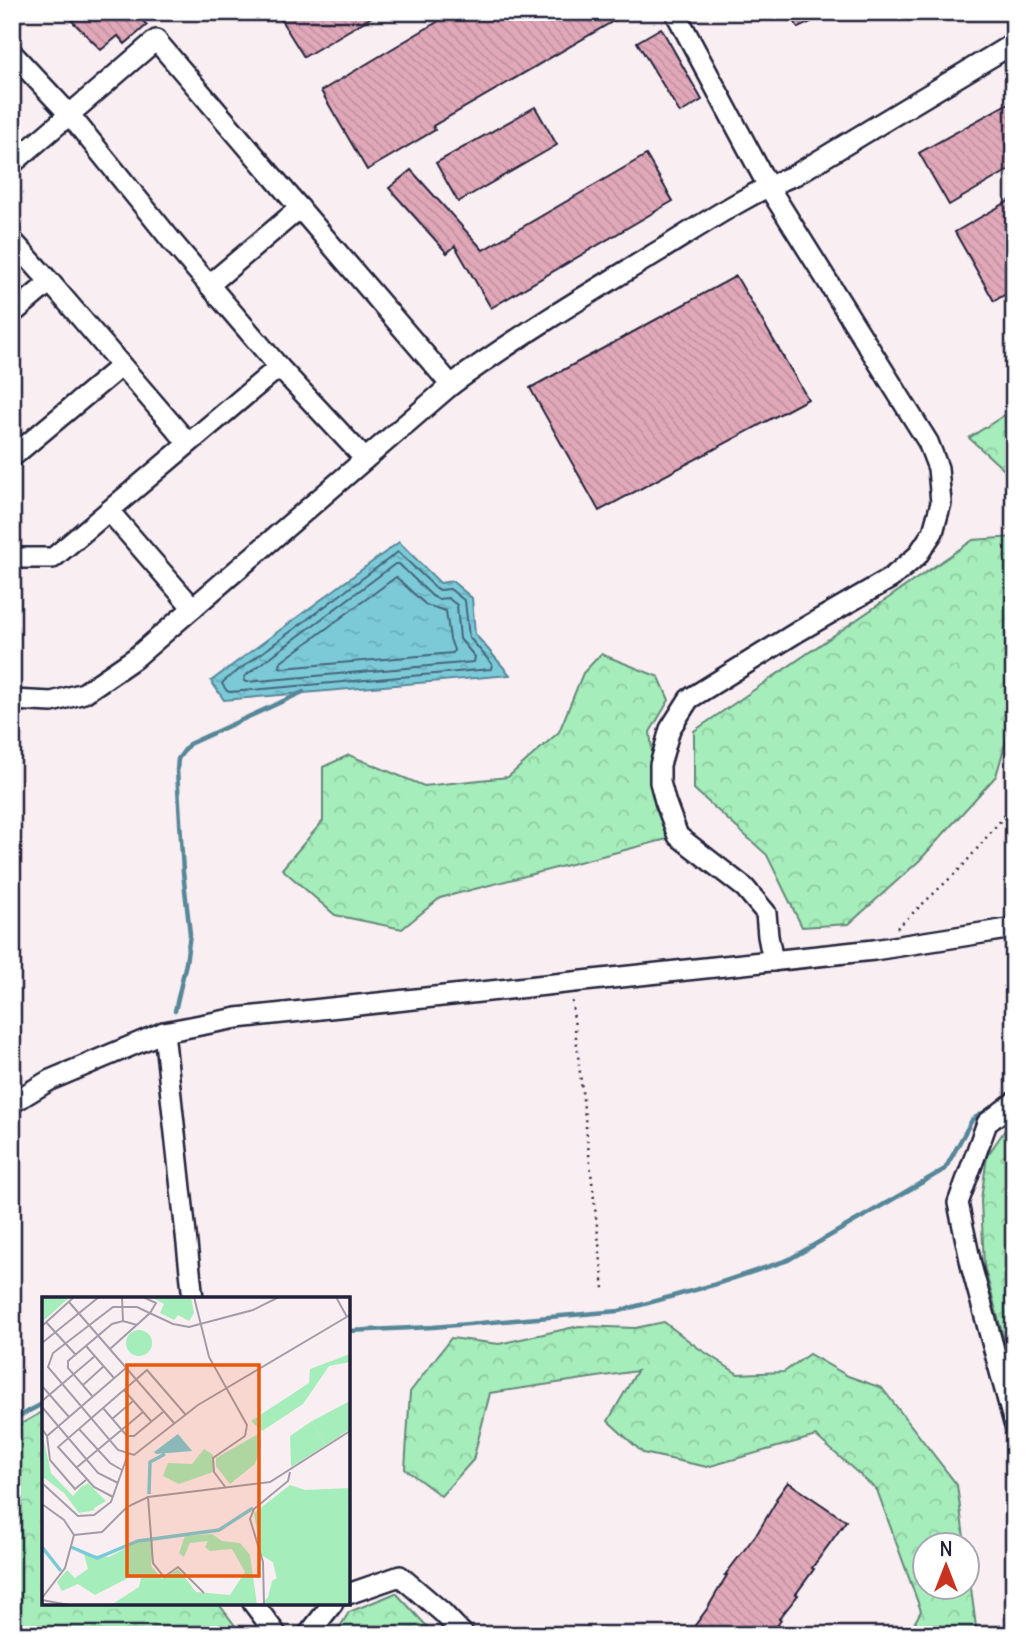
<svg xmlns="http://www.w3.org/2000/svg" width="1026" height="1647" font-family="Delius,sans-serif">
<defs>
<pattern id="forest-crowns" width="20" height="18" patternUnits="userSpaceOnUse" patternTransform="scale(1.75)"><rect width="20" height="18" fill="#a5edba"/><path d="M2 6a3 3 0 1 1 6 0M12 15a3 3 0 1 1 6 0" fill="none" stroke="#8ecba1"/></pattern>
<pattern id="water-ripples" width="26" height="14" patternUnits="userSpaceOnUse" patternTransform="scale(1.75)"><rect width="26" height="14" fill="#7bcad8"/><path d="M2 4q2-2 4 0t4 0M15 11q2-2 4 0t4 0" fill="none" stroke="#6aadba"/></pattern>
<pattern id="building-back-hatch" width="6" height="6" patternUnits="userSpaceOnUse" patternTransform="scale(1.75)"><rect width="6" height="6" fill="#e1a8b9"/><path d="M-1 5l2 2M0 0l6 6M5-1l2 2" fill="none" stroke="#c190a0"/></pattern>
</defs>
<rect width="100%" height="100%" fill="#f9eef1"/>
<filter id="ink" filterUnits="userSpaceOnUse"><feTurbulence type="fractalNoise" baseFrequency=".0143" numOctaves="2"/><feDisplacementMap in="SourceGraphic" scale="14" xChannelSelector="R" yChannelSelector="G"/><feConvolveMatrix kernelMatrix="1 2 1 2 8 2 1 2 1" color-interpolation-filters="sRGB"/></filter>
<g filter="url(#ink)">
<g fill="url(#forest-crowns)" stroke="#64887a" stroke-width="2">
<path d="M 1014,409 L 1014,479 L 969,438 Z"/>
<path d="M 1014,537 L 1014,714 L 996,776 L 919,861 L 849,924 L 802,927 L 767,855 L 694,789 L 694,731 L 973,540 Z"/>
<path d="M 601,654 L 659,677 L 669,700 L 650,732 L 657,796 L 671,838 L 440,898 L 402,929 L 335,915 L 282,869 L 323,821 L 323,767 L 349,755 L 424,786 L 508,777 L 559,732 L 583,673 Z"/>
<path d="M 1014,1117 L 1014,1366 L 1007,1351 L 984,1266 L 981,1200 L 987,1156 Z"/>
<path d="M 664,1322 L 697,1347 L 738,1374 L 784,1372 L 809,1354 L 848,1376 L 882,1388 L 957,1485 L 965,1545 L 925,1546 L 925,1588 L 967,1588 L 967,1557 L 977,1635 L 908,1635 L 921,1611 L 877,1490 L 816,1436 L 707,1467 L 643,1453 L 608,1421 L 637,1371 L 490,1393 L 473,1460 L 441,1496 L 405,1469 L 410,1392 L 451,1338 L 499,1344 L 579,1326 L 635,1328 Z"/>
<path d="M 44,1411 L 44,1603 L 218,1603 L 242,1635 L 12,1635 L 12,1429 Z"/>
<path d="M 396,1593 L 435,1635 L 335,1635 L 349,1612 Z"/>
</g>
<path fill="url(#water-ripples)" stroke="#578799" stroke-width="2" d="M 399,542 L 440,583 L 452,581 L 472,598 L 475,634 L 510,675 L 224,700 L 211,681 Z"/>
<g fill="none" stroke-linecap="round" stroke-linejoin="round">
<g stroke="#46657a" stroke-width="2">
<path d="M 398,552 L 436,588 L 440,590 L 450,589 L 465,601 L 469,637 L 492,664 L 491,669 L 230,692 L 227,691 L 222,684 L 224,681 Z"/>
<path d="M 395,564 L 399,564 L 432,596 L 438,599 L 448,598 L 457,605 L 460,639 L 475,657 L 474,662 L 247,682 L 244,681 L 245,676 Z"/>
<path d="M 396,577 L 426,605 L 446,611 L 450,639 L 454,650 L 453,653 L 283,668 L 280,667 L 281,662 Z"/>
</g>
<g stroke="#578799" stroke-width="4.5">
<path d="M 175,1011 L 186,963 L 190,934 L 183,872 L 177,770 L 178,759 L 189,744 L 303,692"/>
<path d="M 348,1331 L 433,1327 L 619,1311 L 713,1285 L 788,1260 L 945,1169 L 972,1120 L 992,1107"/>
<path d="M 12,1420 L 44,1403"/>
</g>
</g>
<g fill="url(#building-back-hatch)" stroke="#22223b" stroke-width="2">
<path d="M 81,12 L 134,12 L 147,25 L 125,44 L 118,36 L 101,50 L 72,21 Z"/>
<path d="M 276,12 L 380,12 L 304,57 Z"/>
<path d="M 454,12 L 629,12 L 433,126 L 435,130 L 367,170 L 321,91 Z"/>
<path d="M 790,12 L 832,12 L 798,28 Z"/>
<path d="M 661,28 L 702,100 L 680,113 L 637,42 Z"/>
<path d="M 1014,100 L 1014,167 L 949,205 L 919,153 Z"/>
<path d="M 535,107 L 557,145 L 458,202 L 436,163 Z"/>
<path d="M 646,155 L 673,201 L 491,308 L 455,246 L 447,253 L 389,188 L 411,170 L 483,250 Z"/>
<path d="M 1014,198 L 1014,289 L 994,301 L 955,232 Z"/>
<path d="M 736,276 L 808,399 L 599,511 L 530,388 Z"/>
<path d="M 788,1482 L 846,1521 L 812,1568 L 814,1569 L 796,1594 L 798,1595 L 779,1619 L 781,1620 L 771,1635 L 688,1635 L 707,1609 L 727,1575 L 725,1575 L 758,1532 L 777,1500 L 776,1499 Z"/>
</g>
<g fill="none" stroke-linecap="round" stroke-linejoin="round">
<defs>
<g id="minor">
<path d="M 675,12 L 768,186 L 928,442 L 938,468 L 941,503 L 933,532 L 917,556 L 891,578 L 799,631 L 689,699 L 670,729 L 660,765 L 660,782 L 665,801 L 678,836 L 745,888 L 766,913 L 768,936 L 773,961"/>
<path d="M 12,53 L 69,114 L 175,245 L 279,367 L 365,459"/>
<path d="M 12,164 L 156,40 L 451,385"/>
<path d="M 12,240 L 50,282 L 188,443"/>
<path d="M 209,285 L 300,208"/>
<path d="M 12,314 L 50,282"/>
<path d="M 12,457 L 121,366"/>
<path d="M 109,511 L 193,608"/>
<path d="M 12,558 L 53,558 L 279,367"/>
<path d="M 12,700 L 52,702 L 84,693 L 135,658 L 451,385 C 518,336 588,294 659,251 C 703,224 747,194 795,175 L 1014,43"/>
<path d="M 164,1032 L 193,1299"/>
<path d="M 1014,1102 L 987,1123 L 958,1203 L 972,1269 L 1014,1423"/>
<path d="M 12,1103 L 50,1080 L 164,1032 L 237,1018 L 874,950 L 1014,928"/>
<path d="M 348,1594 L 400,1576 L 442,1612 L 464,1635"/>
<path d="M 253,1603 L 277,1635"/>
<path d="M 308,1635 L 333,1603"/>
</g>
</defs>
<use href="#minor" stroke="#22223b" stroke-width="24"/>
<g stroke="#22223b" stroke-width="2.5" stroke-dasharray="2 5" stroke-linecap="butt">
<path d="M 897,928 L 962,867 L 1014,804"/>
<path d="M 572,1001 L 604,1289"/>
</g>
<use href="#minor" stroke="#fff" stroke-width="19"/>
</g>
</g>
<g transform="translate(42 1297)">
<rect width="308" height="308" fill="#f9eef1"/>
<path d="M 270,124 L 284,148 L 249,170 L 248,139 ZM 46,186 L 64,204 L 46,215 L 37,193 ZM 258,198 L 308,202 L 308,308 L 218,308 L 237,290 L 219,217 Z" fill="#a5edba"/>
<path d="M 4,0 L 28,0 L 0,25 L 0,4 ZM 109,0 L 149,0 L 152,16 L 147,24 L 136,18 L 132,23 L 118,16 L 122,7 ZM 308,57 L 308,65 L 287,69 L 261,107 L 220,134 L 209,124 L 267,86 L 268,72 ZM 308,104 L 308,132 L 284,148 L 270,124 ZM 0,135 L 9,176 L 31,199 L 41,188 L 48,197 L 44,203 L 53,213 L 37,216 L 22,196 L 1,180 ZM 218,136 L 219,150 L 213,167 L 188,187 L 174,169 L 174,161 ZM 162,152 L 171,158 L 171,175 L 137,187 L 121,179 L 126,166 L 150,167 ZM 248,188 L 263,193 L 308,191 L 308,210 L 278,207 L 268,202 L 262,206 L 266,215 L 285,215 L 308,226 L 308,233 L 293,237 L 286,248 L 293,260 L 308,271 L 308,308 L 301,308 L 290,266 L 272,239 L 244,225 L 235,228 L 235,249 L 252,266 L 264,269 L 269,279 L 251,308 L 224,308 L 230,284 L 246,274 L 219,258 L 212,216 ZM 170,237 L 180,244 L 198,246 L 208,258 L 215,308 L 69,308 L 97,290 L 99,281 L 86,281 L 53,298 L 36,287 L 20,294 L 15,285 L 25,273 L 33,281 L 46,272 L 42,257 L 67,260 L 98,244 L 111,244 L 109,269 L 120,282 L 136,272 L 154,295 L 188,298 L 203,275 L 190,252 L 168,254 L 163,250 L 166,244 L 148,246 L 142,260 L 137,256 L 143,239 Z" fill="#a5edba"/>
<path d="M84 46a13 13 0 1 1 26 0a13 13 0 1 1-26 0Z" fill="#a5edba"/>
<path d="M 136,137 L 150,154 L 114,157 L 112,155 Z" fill="#7bcad8"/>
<path fill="none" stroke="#7bcad8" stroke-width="3.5" d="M 107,197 L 108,165 L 123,157M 0,250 L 19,274M 29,250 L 55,261 L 96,244 L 177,233 L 211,211"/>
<path fill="none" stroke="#a39ca8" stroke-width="2" d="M 80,0 L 81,24M 152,0 L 167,60 L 205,128 L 203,139 L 171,161 L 172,175 L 184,191M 237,0 L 211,13 L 147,30 L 131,27 L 95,10 L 71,10 L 11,56 L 6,70 L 76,153 L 92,158 L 156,108 L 308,18M 294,0 L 305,20M 27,5 L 132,126M 4,25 L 33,57M 0,29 L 32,0M 0,46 L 57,0M 44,49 L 72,81M 68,52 L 108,16 L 114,6 L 101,0M 41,88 L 62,69M 0,89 L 27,120M 82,93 L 109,124M 51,100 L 26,71 L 26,64 L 70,27 L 81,24 L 95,28M 0,104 L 53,59M 0,110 L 56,176 L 76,186M 61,111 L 85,139 L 92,139 L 121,115M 70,122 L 91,104M 0,132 L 5,139 L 84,71M 37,132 L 68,166 L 80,173M 5,139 L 8,163 L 33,192 L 44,183M 34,171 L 101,115M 0,186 L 36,219 L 52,218 L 69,205 L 86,157M 71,200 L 52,190 L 16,150 L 105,73 L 143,117M 106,200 L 111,266 L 122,280 L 136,270 L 162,296M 0,207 L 22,223 L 32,238M 32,238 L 60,235 L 85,210 L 106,200 L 228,185 L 308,134M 0,301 L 23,271 L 32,238M 0,303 L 27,308M 222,308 L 221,265 L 208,222 L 212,212 L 246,184 L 248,175"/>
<path fill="#e8590c" fill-opacity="0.15" stroke="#e8590c" stroke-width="3.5" d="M 85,68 L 217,68 L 217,279 L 85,279 Z"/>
<rect width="308" height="308" fill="none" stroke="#22223b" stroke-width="3.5"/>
</g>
<rect width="1026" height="1647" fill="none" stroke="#fff" stroke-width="42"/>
<rect x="21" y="21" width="984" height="1605" fill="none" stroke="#22223b" stroke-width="2.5" filter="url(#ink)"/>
<g transform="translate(946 1566)"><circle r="33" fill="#ffffff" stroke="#a7a7b1" stroke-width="2"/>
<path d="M0-5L12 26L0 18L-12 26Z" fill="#c8321e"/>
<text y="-10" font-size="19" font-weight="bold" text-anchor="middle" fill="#22223b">N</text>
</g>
</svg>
